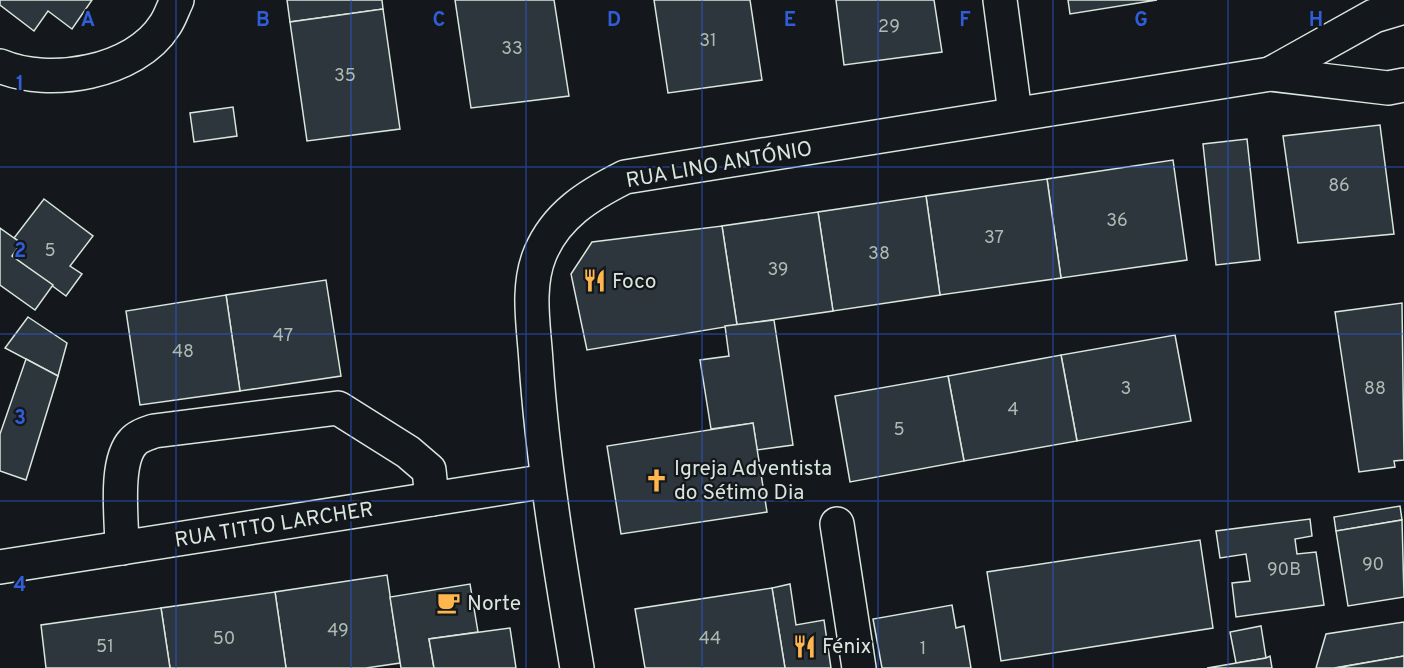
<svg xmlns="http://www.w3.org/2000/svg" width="1404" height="668" font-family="Overpass,sans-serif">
<rect width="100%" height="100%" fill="#14181c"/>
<g fill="#2c363c" stroke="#d8e6dc" stroke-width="1.5">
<path d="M 0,0 L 92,0 L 72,29 L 48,11 L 34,31 L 0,5 Z"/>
<path d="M 287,0 L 382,0 L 383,9 L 290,22 Z"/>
<path d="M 455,0 L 554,0 L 569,96 L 471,108 Z"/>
<path d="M 654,0 L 750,0 L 762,80 L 668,93 Z"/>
<path d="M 836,0 L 934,0 L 942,52 L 844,65 Z"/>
<path d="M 1068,0 L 1157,0 L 1070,14 Z"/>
<path d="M 383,9 L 400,129 L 307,141 L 290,22 Z"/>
<path d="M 233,107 L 237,136 L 194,142 L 190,113 Z"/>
<path d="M 1380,125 L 1394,234 L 1298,243 L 1283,136 Z"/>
<path d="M 1247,139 L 1260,260 L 1216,265 L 1203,144 Z"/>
<path d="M 1173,160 L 1187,260 L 1061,278 L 1047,179 Z"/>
<path d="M 1047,179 L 1061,278 L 940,295 L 926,196 Z"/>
<path d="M 926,196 L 940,295 L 833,311 L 818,212 Z"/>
<path d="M 44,199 L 93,236 L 70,266 L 82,274 L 66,296 L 12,256 L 21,243 L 14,238 Z"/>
<path d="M 818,212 L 833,311 L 737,325 L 722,226 Z"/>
<path d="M 722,226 L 737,325 L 587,350 L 571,274 L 592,242 Z"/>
<path d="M 0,228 L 21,243 L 12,256 L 53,285 L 35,310 L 0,285 Z"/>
<path d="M 326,280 L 341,376 L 240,391 L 226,295 Z"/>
<path d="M 226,295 L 240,391 L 140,405 L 126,311 Z"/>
<path d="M 1402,303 L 1404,460 L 1394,461 L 1395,467 L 1359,472 L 1335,312 Z"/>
<path d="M 28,317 L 67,343 L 58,376 L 5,348 Z"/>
<path d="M 774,320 L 793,445 L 757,450 L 753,423 L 711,429 L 700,360 L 729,356 L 725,326 Z"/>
<path d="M 1175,335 L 1191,421 L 1077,441 L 1061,355 Z"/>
<path d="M 1061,355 L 1077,441 L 964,461 L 948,376 Z"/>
<path d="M 26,359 L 58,376 L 26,480 L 0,471 L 0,434 Z"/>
<path d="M 948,376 L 964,461 L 850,482 L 835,396 Z"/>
<path d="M 753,423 L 767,512 L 621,534 L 607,446 Z"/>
<path d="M 1400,506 L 1402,520 L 1336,531 L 1334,517 Z"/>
<path d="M 1310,519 L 1312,536 L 1295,539 L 1297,554 L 1316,552 L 1324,605 L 1236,617 L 1232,583 L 1250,581 L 1246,554 L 1220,558 L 1216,531 Z"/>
<path d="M 1402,520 L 1404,597 L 1348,606 L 1336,531 Z"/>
<path d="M 1200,540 L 1213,628 L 1001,661 L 987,572 Z"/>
<path d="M 387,575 L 400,663 L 366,668 L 286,668 L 275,592 Z"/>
<path d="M 470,584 L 478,632 L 429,639 L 434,668 L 401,668 L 390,597 Z"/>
<path d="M 790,584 L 796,625 L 824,620 L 831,668 L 785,668 L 772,588 Z"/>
<path d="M 772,588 L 785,668 L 645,668 L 635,609 Z"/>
<path d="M 275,592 L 286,668 L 170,668 L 161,608 Z"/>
<path d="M 952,605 L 956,628 L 964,626 L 971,668 L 882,668 L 873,619 Z"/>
<path d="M 161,608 L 170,668 L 46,668 L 41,625 Z"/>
<path d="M 1404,622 L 1404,656 L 1334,668 L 1316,668 L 1326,634 Z"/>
<path d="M 1261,626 L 1266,658 L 1236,663 L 1230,632 Z"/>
<path d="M 510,628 L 516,668 L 434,668 L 429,639 Z"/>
<path d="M 1270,656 L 1272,668 L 1207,668 L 1266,658 Z"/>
<path d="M 1404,656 L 1404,668 L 1336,668 Z"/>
</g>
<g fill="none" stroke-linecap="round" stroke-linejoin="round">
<defs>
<g id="minor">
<path d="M 1000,0 L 1015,113"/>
<path d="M 0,66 C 49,87 135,73 165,25 C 170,18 173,8 177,0"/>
<path d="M 1270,74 L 1374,16 L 1404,7"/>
<path d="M 837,524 L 859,668"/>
<path d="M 122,548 C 122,521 114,462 133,442 C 138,436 146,434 154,431 L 338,408 L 408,452 L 429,470 L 432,499"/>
<path d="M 0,567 L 547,481"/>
<path d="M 577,668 C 560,566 543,465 536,362 C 534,327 526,288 540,254 C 556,215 589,195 625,177 L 1270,74 L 1388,88 L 1404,85"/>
</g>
</defs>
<use href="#minor" stroke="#d8e6dc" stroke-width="36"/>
<use href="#minor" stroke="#14181c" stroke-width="33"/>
</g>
<path fill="none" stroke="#305dd8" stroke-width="1.5" stroke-opacity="0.55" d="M 176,0 L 176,668M 351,0 L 351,668M 526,0 L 526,668M 702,0 L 702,668M 878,0 L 878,668M 1053,0 L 1053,668M 1228,0 L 1228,668M 0,167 L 1404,167M 0,334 L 1404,334M 0,501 L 1404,501"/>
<defs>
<symbol id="restaurant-bare" viewBox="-9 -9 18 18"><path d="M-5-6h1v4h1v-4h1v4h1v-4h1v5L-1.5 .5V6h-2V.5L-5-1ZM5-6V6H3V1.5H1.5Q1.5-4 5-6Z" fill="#ffb74d" stroke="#14181c" stroke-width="2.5" paint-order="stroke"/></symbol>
<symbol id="church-bare" viewBox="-9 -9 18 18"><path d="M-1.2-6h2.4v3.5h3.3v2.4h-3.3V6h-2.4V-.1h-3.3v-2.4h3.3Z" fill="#ffb74d" stroke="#14181c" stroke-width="2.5" paint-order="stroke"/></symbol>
<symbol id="cafe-bare" viewBox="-9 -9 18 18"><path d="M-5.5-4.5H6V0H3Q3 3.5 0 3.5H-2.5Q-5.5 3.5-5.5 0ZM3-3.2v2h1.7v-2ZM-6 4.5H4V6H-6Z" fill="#ffb74d" stroke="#14181c" stroke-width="2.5" paint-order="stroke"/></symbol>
</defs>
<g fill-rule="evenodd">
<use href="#restaurant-bare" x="578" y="264" width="33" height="33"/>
<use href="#church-bare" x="640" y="464" width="33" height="33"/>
<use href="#cafe-bare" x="432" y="586" width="33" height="33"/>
<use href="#restaurant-bare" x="788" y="630" width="33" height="33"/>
</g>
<g text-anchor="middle" stroke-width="4.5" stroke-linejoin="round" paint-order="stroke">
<g font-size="18" fill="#adbab4">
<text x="889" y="32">29</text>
<text x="708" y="46">31</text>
<text x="512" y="54">33</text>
<text x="345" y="81">35</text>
<text x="1339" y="191">86</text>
<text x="1117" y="226">36</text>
<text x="994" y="243">37</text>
<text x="50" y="256">5</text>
<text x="879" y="259">38</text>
<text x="778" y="275">39</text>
<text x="283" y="341">47</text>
<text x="183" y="357">48</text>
<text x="1126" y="394">3</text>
<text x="1375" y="394">88</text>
<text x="1013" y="415">4</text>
<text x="899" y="435">5</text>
<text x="1373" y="570">90</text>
<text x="1284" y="575">90B</text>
<text x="338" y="636">49</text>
<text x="224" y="644">50</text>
<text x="710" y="644">44</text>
<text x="105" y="652">51</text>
<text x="923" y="654">1</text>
</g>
<g font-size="21" fill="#d8e6dc" stroke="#14181c">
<text transform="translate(719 164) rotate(-10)" y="7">RUA LINO ANTÓNIO</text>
<text transform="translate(274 524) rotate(-9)" y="7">RUA TITTO LARCHER</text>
</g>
<g font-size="21" fill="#d8e6dc" stroke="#14181c" text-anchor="start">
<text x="612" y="288">Foco</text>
<text x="674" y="475">Igreja Adventista<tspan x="674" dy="24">do Sétimo Dia</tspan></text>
<text x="467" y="610">Norte</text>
<text x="822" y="653">Fénix</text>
</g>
</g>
<g font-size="20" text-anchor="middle" font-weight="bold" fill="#305dd8" stroke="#14181c" stroke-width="4.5" stroke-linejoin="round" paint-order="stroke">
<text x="88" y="26">A</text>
<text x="263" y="26">B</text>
<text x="439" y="26">C</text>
<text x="614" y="26">D</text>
<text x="790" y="26">E</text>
<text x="965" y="26">F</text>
<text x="1141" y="26">G</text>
<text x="1316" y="26">H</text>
<text x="20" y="90">1</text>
<text x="20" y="257">2</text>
<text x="20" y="424">3</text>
<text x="20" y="591">4</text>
</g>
</svg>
